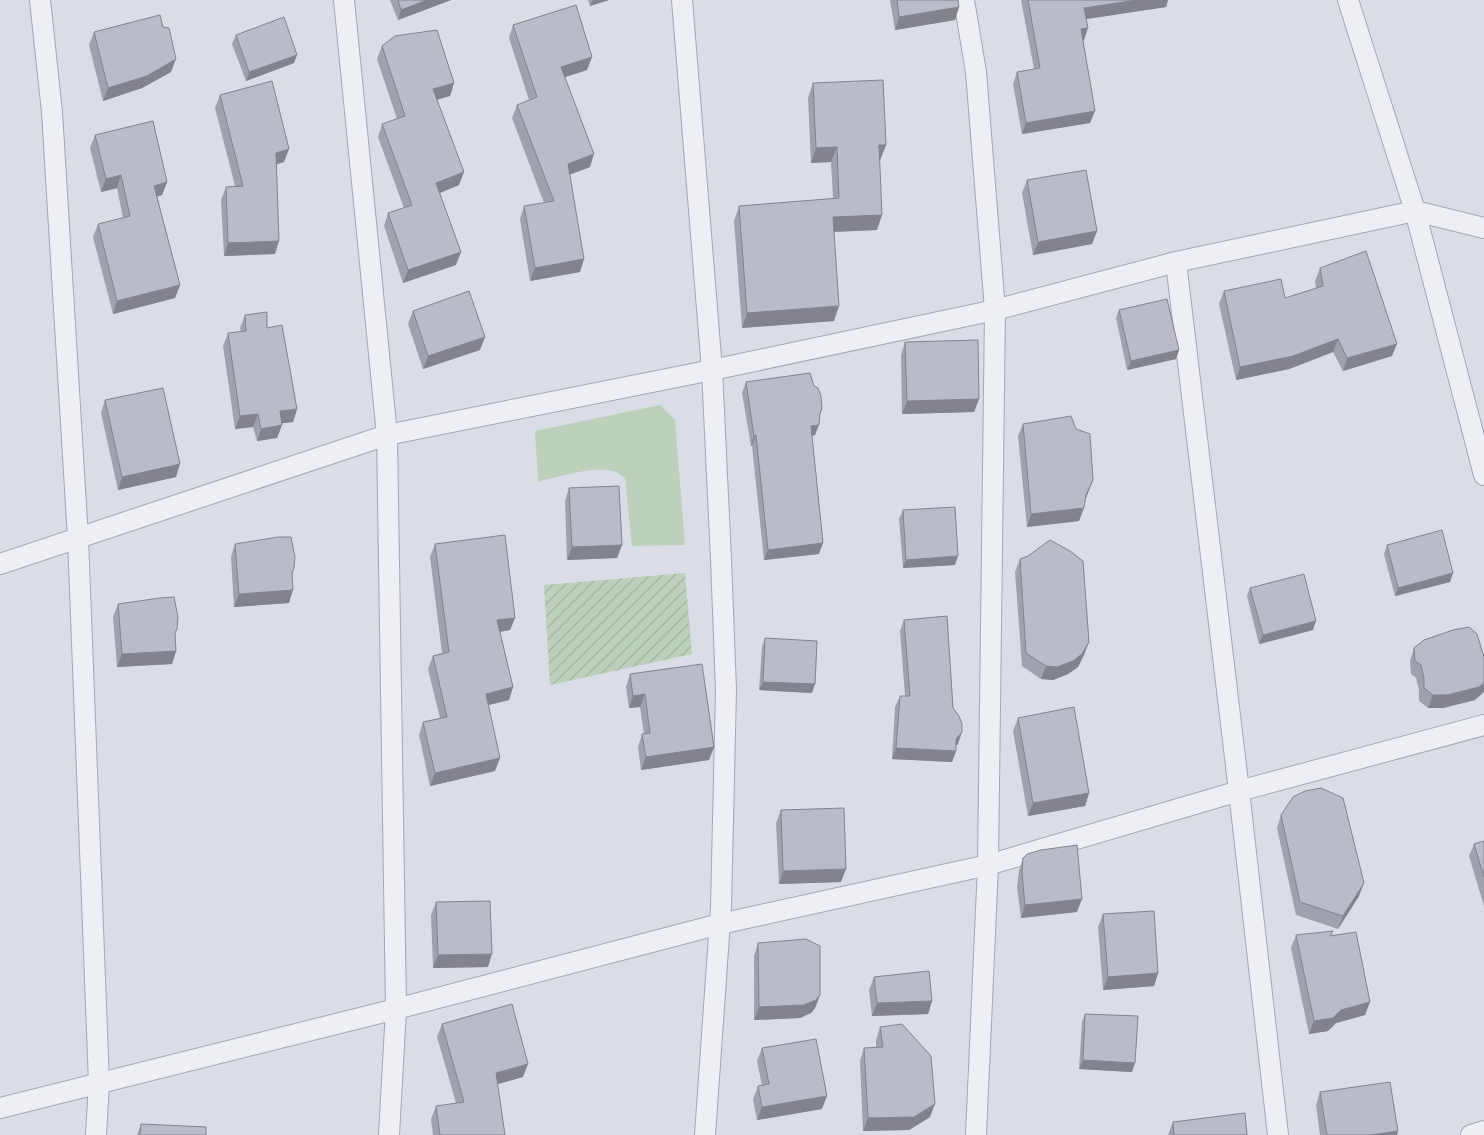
<svg xmlns="http://www.w3.org/2000/svg" width="1484" height="1135" font-family="'Noto Sans',sans-serif">
<defs>
<pattern id="garden-furrows" width="10" height="10" patternUnits="userSpaceOnUse" patternTransform="scale(1.25)"><rect width="10" height="10" fill="#bdd0bc"/><path d="M-1 1l2-2M0 10L10 0M9 11l2-2" fill="none" stroke="#a2b3a2"/></pattern>
</defs>
<rect width="100%" height="100%" fill="#dbdde6"/>
<path fill="#bdd0bc" d="M 660,405 L 675,420 L 685,545 L 632,546 L 625,478 C 622,476 619,473 616,472 C 597,465 558,477 538,482 L 535,431 Z"/>
<path fill="url(#garden-furrows)" d="M 685,573 L 692,654 L 550,685 L 544,585 Z"/>
<g fill="none" stroke-linecap="round" stroke-linejoin="round">
<defs>
<g id="street">
<path d="M 40,0 L 52,112 L 78,538 L 99,1083 L 96,1135"/>
<path d="M 344,0 L 387,435 L 396,1009 L 389,1135"/>
<path d="M 682,0 L 712,370 L 721,559 L 726,690 L 721,907 L 705,1135"/>
<path d="M 964,0 L 976,72 L 995,310 L 988,865 L 976,1135"/>
<path d="M 1348,0 L 1415,211 L 1484,475"/>
<path d="M 1176,262 L 1239,791 L 1278,1135"/>
<path d="M 0,564 L 387,435 L 712,370 L 995,310 L 1176,262 L 1415,211 L 1484,228"/>
<path d="M 0,1108 L 396,1009 L 720,924 L 988,865 L 1239,791 L 1484,725"/>
<path d="M 1471,1135 L 1484,1131"/>
</g>
</defs>
<use href="#street" stroke="#a4a7b3" stroke-width="22"/>
<use href="#street" stroke="#eeeff4" stroke-width="20"/>
</g>
<g fill="#9fa1ad">
<path d="M 390,0 L 451,0 L 398,20 Z"/>
<path d="M 588,0 L 609,0 L 590,6 Z"/>
<path d="M 890,0 L 958,0 L 959,7 L 955,20 L 895,30 Z"/>
<path d="M 1021,0 L 1168,0 L 1166,7 L 1086,19 L 1084,40 L 1083,40 L 1090,123 L 1022,134 L 1013,84 L 1017,72 L 1034,69 Z"/>
<path d="M 513,25 L 587,70 L 565,77 L 590,167 L 569,175 L 580,272 L 530,281 L 520,219 L 524,206 L 544,203 L 512,118 L 517,105 L 529,100 L 509,38 Z"/>
<path d="M 94,32 L 171,72 L 142,88 L 103,101 L 89,45 Z"/>
<path d="M 236,35 L 294,63 L 246,81 L 232,44 Z"/>
<path d="M 382,46 L 454,83 L 450,96 L 437,100 L 459,185 L 440,193 L 456,265 L 403,283 L 384,226 L 388,213 L 404,208 L 378,137 L 382,124 L 397,119 L 377,59 Z"/>
<path d="M 813,83 L 886,145 L 880,160 L 879,160 L 877,230 L 834,232 L 834,321 L 742,328 L 734,221 L 739,206 L 833,199 L 831,162 L 811,163 L 808,98 Z"/>
<path d="M 220,95 L 284,162 L 276,164 L 275,254 L 224,256 L 221,200 L 226,187 L 235,186 L 215,108 Z"/>
<path d="M 95,135 L 167,182 L 162,195 L 157,197 L 180,285 L 175,298 L 113,314 L 93,237 L 98,224 L 123,218 L 117,188 L 101,192 L 90,148 Z"/>
<path d="M 1027,180 L 1097,231 L 1092,244 L 1033,255 L 1022,193 Z"/>
<path d="M 1320,268 L 1392,356 L 1343,371 L 1333,352 L 1289,369 L 1236,380 L 1219,304 L 1224,291 L 1285,298 L 1316,288 L 1315,281 Z"/>
<path d="M 1119,310 L 1179,350 L 1176,359 L 1127,370 L 1116,318 Z"/>
<path d="M 413,311 L 480,350 L 423,369 L 408,324 Z"/>
<path d="M 245,315 L 267,328 L 297,409 L 293,422 L 282,423 L 282,425 L 277,438 L 257,441 L 253,427 L 235,429 L 223,346 L 228,333 L 241,332 L 240,328 Z"/>
<path d="M 905,342 L 979,399 L 974,412 L 902,414 L 901,355 Z"/>
<path d="M 746,382 L 820,415 L 815,435 L 812,436 L 819,554 L 764,560 L 752,446 L 751,446 L 742,393 Z"/>
<path d="M 105,400 L 176,477 L 118,490 L 101,413 Z"/>
<path d="M 1023,424 L 1076,429 L 1093,480 L 1085,500 L 1079,521 L 1027,527 L 1018,436 Z"/>
<path d="M 569,488 L 622,545 L 617,558 L 567,560 L 565,501 Z"/>
<path d="M 903,510 L 955,565 L 903,568 L 899,519 Z"/>
<path d="M 235,544 L 294,568 L 292,575 L 289,603 L 234,607 L 231,557 Z"/>
<path d="M 435,544 L 515,618 L 510,630 L 500,632 L 513,687 L 509,700 L 488,705 L 495,771 L 430,786 L 419,735 L 423,722 L 440,718 L 428,669 L 433,656 L 442,653 L 430,557 Z"/>
<path d="M 1387,545 L 1453,573 L 1450,582 L 1395,596 L 1384,554 Z"/>
<path d="M 1020,559 L 1084,655 L 1078,667 L 1068,674 L 1053,680 L 1041,679 L 1022,666 L 1015,572 Z"/>
<path d="M 1250,588 L 1313,630 L 1259,644 L 1247,596 Z"/>
<path d="M 118,604 L 175,635 L 176,651 L 172,664 L 117,667 L 113,617 Z"/>
<path d="M 904,620 L 953,708 L 958,744 L 956,745 L 956,751 L 952,762 L 892,759 L 895,707 L 900,696 L 905,696 L 900,631 Z"/>
<path d="M 765,638 L 812,693 L 759,690 L 762,647 Z"/>
<path d="M 1414,648 L 1475,700 L 1443,708 L 1428,708 L 1419,701 L 1419,690 L 1416,678 L 1411,674 L 1410,661 Z"/>
<path d="M 630,674 L 714,747 L 709,760 L 641,770 L 638,747 L 642,734 L 644,734 L 640,707 L 629,708 L 626,687 Z"/>
<path d="M 1018,718 L 1089,793 L 1085,806 L 1028,816 L 1013,731 Z"/>
<path d="M 781,810 L 841,882 L 779,884 L 776,823 Z"/>
<path d="M 1281,815 L 1359,896 L 1338,929 L 1296,915 L 1277,828 Z"/>
<path d="M 1484,841 L 1484,906 L 1469,856 L 1474,844 Z"/>
<path d="M 1023,858 L 1077,912 L 1021,918 L 1017,887 L 1019,871 Z"/>
<path d="M 436,902 L 488,967 L 433,968 L 431,915 Z"/>
<path d="M 1103,914 L 1158,973 L 1154,986 L 1103,990 L 1098,927 Z"/>
<path d="M 1296,935 L 1332,936 L 1365,1015 L 1336,1023 L 1328,1031 L 1309,1034 L 1291,948 Z"/>
<path d="M 758,943 L 820,995 L 815,1008 L 811,1013 L 800,1018 L 754,1020 L 754,956 Z"/>
<path d="M 874,977 L 932,1001 L 928,1014 L 872,1016 L 869,990 Z"/>
<path d="M 1085,1014 L 1132,1072 L 1079,1069 L 1082,1022 Z"/>
<path d="M 442,1024 L 523,1077 L 497,1084 L 505,1135 L 433,1135 L 431,1119 L 436,1106 L 456,1103 L 437,1037 Z"/>
<path d="M 880,1027 L 930,1117 L 909,1130 L 863,1131 L 860,1061 L 864,1048 L 876,1047 L 876,1040 Z"/>
<path d="M 762,1048 L 822,1109 L 757,1120 L 753,1099 L 758,1086 L 762,1086 L 757,1061 Z"/>
<path d="M 1320,1092 L 1398,1131 L 1397,1135 L 1320,1135 L 1316,1105 Z"/>
<path d="M 1173,1122 L 1247,1135 L 1168,1135 Z"/>
<path d="M 141,1124 L 206,1135 L 137,1135 Z"/>
</g>
<g fill="#82838d">
<path d="M 427,0 L 451,0 L 398,20 L 401,10 Z"/>
<path d="M 593,0 L 609,0 L 590,6 Z"/>
<path d="M 1137,0 L 1168,0 L 1166,7 L 1080,20 L 1084,8 Z"/>
<path d="M 959,7 L 955,20 L 895,30 L 899,17 Z"/>
<path d="M 1088,28 L 1084,40 L 1077,41 L 1081,29 Z"/>
<path d="M 297,55 L 294,63 L 246,81 L 249,72 Z"/>
<path d="M 592,57 L 587,70 L 556,80 L 561,67 Z"/>
<path d="M 176,59 L 171,72 L 142,88 L 103,101 L 108,88 Z"/>
<path d="M 454,83 L 450,96 L 428,102 L 433,89 Z"/>
<path d="M 1095,111 L 1090,123 L 1022,134 L 1026,123 Z"/>
<path d="M 879,145 L 886,145 L 880,160 L 873,160 Z"/>
<path d="M 837,147 L 831,162 L 811,163 L 816,148 Z"/>
<path d="M 289,149 L 284,162 L 271,166 L 276,153 Z"/>
<path d="M 594,154 L 590,167 L 563,177 L 568,164 Z"/>
<path d="M 464,172 L 459,185 L 432,196 L 436,183 Z"/>
<path d="M 121,175 L 117,188 L 101,192 L 106,179 Z"/>
<path d="M 167,182 L 162,195 L 149,198 L 154,186 Z"/>
<path d="M 882,215 L 877,230 L 827,232 L 833,217 Z"/>
<path d="M 1097,231 L 1092,244 L 1033,255 L 1038,242 Z"/>
<path d="M 279,241 L 275,254 L 224,256 L 228,243 Z"/>
<path d="M 461,252 L 456,265 L 403,283 L 408,270 Z"/>
<path d="M 584,259 L 580,272 L 530,281 L 535,268 Z"/>
<path d="M 180,285 L 175,298 L 113,314 L 117,301 Z"/>
<path d="M 839,306 L 834,321 L 742,328 L 747,313 Z"/>
<path d="M 485,337 L 480,350 L 423,369 L 428,356 Z"/>
<path d="M 1338,339 L 1333,352 L 1289,369 L 1236,380 L 1240,367 Z"/>
<path d="M 1397,344 L 1392,356 L 1343,371 L 1347,358 Z"/>
<path d="M 1179,350 L 1176,359 L 1127,370 L 1131,361 Z"/>
<path d="M 979,399 L 974,412 L 902,414 L 907,401 Z"/>
<path d="M 297,409 L 293,422 L 276,424 L 280,411 Z"/>
<path d="M 258,414 L 253,427 L 235,429 L 240,416 Z"/>
<path d="M 282,425 L 277,438 L 257,441 L 261,429 Z"/>
<path d="M 819,425 L 815,435 L 808,437 L 811,426 Z"/>
<path d="M 756,435 L 752,446 L 751,446 L 754,436 Z"/>
<path d="M 180,464 L 176,477 L 118,490 L 122,477 Z"/>
<path d="M 1093,480 L 1088,493 L 1082,508 L 1084,508 L 1079,521 L 1027,527 L 1031,514 L 1086,495 Z"/>
<path d="M 823,543 L 819,554 L 764,560 L 768,550 Z"/>
<path d="M 622,545 L 617,558 L 567,560 L 572,547 Z"/>
<path d="M 958,556 L 955,565 L 903,568 L 906,560 Z"/>
<path d="M 1453,573 L 1450,582 L 1395,596 L 1398,588 Z"/>
<path d="M 293,590 L 289,603 L 234,607 L 239,594 Z"/>
<path d="M 515,618 L 510,630 L 492,633 L 497,620 Z"/>
<path d="M 1316,621 L 1313,630 L 1259,644 L 1263,635 Z"/>
<path d="M 1089,642 L 1084,655 L 1078,667 L 1068,674 L 1053,680 L 1041,679 L 1046,666 Z"/>
<path d="M 176,651 L 172,664 L 117,667 L 122,654 Z"/>
<path d="M 763,682 L 815,684 L 812,693 L 759,690 Z"/>
<path d="M 1484,683 L 1484,692 L 1475,700 L 1443,708 L 1428,708 L 1433,695 Z"/>
<path d="M 513,687 L 509,700 L 481,707 L 486,694 Z"/>
<path d="M 645,694 L 640,707 L 629,708 L 633,696 Z"/>
<path d="M 962,732 L 958,744 L 952,750 L 956,739 Z"/>
<path d="M 714,747 L 709,760 L 641,770 L 646,757 Z"/>
<path d="M 896,748 L 956,751 L 952,762 L 892,759 Z"/>
<path d="M 500,758 L 495,771 L 430,786 L 435,773 Z"/>
<path d="M 1089,793 L 1085,806 L 1028,816 L 1033,803 Z"/>
<path d="M 846,869 L 841,882 L 779,884 L 783,871 Z"/>
<path d="M 1364,883 L 1359,896 L 1338,929 L 1343,916 Z"/>
<path d="M 1082,899 L 1077,912 L 1021,918 L 1025,905 Z"/>
<path d="M 492,954 L 488,967 L 433,968 L 438,955 Z"/>
<path d="M 1158,973 L 1154,986 L 1103,990 L 1108,977 Z"/>
<path d="M 820,995 L 815,1008 L 811,1013 L 800,1018 L 754,1020 L 759,1007 Z"/>
<path d="M 932,1001 L 928,1014 L 872,1016 L 877,1003 Z"/>
<path d="M 1370,1002 L 1365,1015 L 1336,1023 L 1328,1031 L 1309,1034 L 1314,1021 L 1341,1010 Z"/>
<path d="M 1083,1060 L 1135,1063 L 1132,1072 L 1079,1069 Z"/>
<path d="M 528,1064 L 523,1077 L 491,1086 L 496,1073 Z"/>
<path d="M 827,1096 L 822,1109 L 757,1120 L 762,1107 Z"/>
<path d="M 935,1104 L 930,1117 L 909,1130 L 863,1131 L 868,1118 Z"/>
<path d="M 1398,1131 L 1397,1135 L 1370,1135 Z"/>
</g>
<g fill="#b9bbc9" stroke="#82838d">
<path d="M 398,0 L 427,0 L 401,10 Z"/>
<path d="M 897,0 L 958,0 L 959,7 L 899,17 Z"/>
<path d="M 1028,0 L 1137,0 L 1084,8 L 1088,28 L 1081,29 L 1095,111 L 1026,123 L 1017,72 L 1040,68 Z"/>
<path d="M 576,5 L 592,57 L 561,67 L 594,154 L 568,164 L 584,259 L 535,268 L 524,206 L 554,201 L 517,105 L 537,97 L 513,25 Z"/>
<path d="M 160,15 L 163,27 L 169,28 L 176,59 L 147,76 L 108,88 L 94,32 Z"/>
<path d="M 284,17 L 297,55 L 249,72 L 236,35 Z"/>
<path d="M 437,30 L 454,83 L 433,89 L 464,172 L 436,183 L 461,252 L 408,270 L 388,213 L 412,205 L 382,124 L 405,116 L 382,46 L 395,36 Z"/>
<path d="M 883,80 L 886,145 L 879,145 L 882,215 L 833,217 L 839,306 L 747,313 L 739,206 L 839,198 L 837,147 L 816,148 L 813,83 Z"/>
<path d="M 272,81 L 289,149 L 276,153 L 279,241 L 228,243 L 226,187 L 243,186 L 220,95 Z"/>
<path d="M 153,121 L 167,182 L 154,186 L 180,285 L 117,301 L 98,224 L 130,216 L 121,175 L 106,179 L 95,135 Z"/>
<path d="M 1086,170 L 1097,231 L 1038,242 L 1027,180 Z"/>
<path d="M 1366,251 L 1397,344 L 1347,358 L 1338,339 L 1293,356 L 1240,367 L 1224,291 L 1281,279 L 1285,298 L 1323,286 L 1320,268 Z"/>
<path d="M 469,291 L 485,337 L 428,356 L 413,311 Z"/>
<path d="M 1167,299 L 1179,350 L 1131,361 L 1119,310 Z"/>
<path d="M 267,312 L 267,328 L 282,325 L 297,409 L 280,411 L 282,425 L 261,429 L 258,414 L 240,416 L 228,333 L 246,331 L 245,315 Z"/>
<path d="M 978,340 L 979,399 L 907,401 L 905,342 Z"/>
<path d="M 810,373 L 814,386 L 818,388 L 821,396 L 822,408 L 820,414 L 819,425 L 811,426 L 823,543 L 768,550 L 756,435 L 754,436 L 746,382 Z"/>
<path d="M 163,388 L 180,464 L 122,477 L 105,400 Z"/>
<path d="M 1071,416 L 1076,429 L 1090,434 L 1093,480 L 1086,495 L 1084,508 L 1031,514 L 1023,424 Z"/>
<path d="M 619,486 L 622,545 L 572,547 L 569,488 Z"/>
<path d="M 955,507 L 958,556 L 906,560 L 903,510 Z"/>
<path d="M 1442,530 L 1453,573 L 1398,588 L 1387,545 Z"/>
<path d="M 505,535 L 515,618 L 497,620 L 513,687 L 486,694 L 500,758 L 435,773 L 423,722 L 447,717 L 433,656 L 449,652 L 435,544 Z"/>
<path d="M 278,537 L 291,537 L 295,557 L 294,568 L 292,573 L 293,590 L 239,594 L 235,544 Z"/>
<path d="M 1050,540 L 1070,551 L 1083,561 L 1089,642 L 1082,654 L 1073,661 L 1057,667 L 1046,666 L 1026,653 L 1020,559 L 1028,556 Z"/>
<path d="M 1304,574 L 1316,621 L 1263,635 L 1250,588 Z"/>
<path d="M 174,597 L 178,617 L 177,629 L 175,633 L 176,651 L 122,654 L 118,604 L 160,598 Z"/>
<path d="M 947,616 L 953,708 L 959,716 L 962,724 L 962,732 L 956,739 L 956,751 L 896,748 L 900,696 L 910,696 L 904,620 Z"/>
<path d="M 1469,627 L 1477,634 L 1484,657 L 1484,683 L 1479,687 L 1447,695 L 1433,695 L 1424,688 L 1424,678 L 1421,665 L 1415,661 L 1414,648 L 1424,640 L 1453,630 Z"/>
<path d="M 765,638 L 817,641 L 815,684 L 763,682 Z"/>
<path d="M 702,664 L 714,747 L 646,757 L 642,734 L 650,733 L 645,694 L 633,696 L 630,674 Z"/>
<path d="M 1074,707 L 1089,793 L 1033,803 L 1018,718 Z"/>
<path d="M 1321,788 L 1343,798 L 1364,883 L 1343,916 L 1300,902 L 1281,815 L 1293,797 L 1305,791 Z"/>
<path d="M 844,808 L 846,869 L 783,871 L 781,810 Z"/>
<path d="M 1484,841 L 1484,877 L 1474,844 Z"/>
<path d="M 1077,845 L 1082,899 L 1025,905 L 1022,874 L 1023,858 L 1027,854 L 1041,850 Z"/>
<path d="M 490,901 L 492,954 L 438,955 L 436,902 Z"/>
<path d="M 1154,911 L 1158,973 L 1108,977 L 1103,914 Z"/>
<path d="M 1333,931 L 1330,936 L 1356,932 L 1370,1002 L 1341,1010 L 1333,1018 L 1314,1021 L 1296,935 Z"/>
<path d="M 806,939 L 820,946 L 820,995 L 816,1000 L 804,1005 L 759,1007 L 758,943 Z"/>
<path d="M 929,971 L 932,1001 L 877,1003 L 874,977 Z"/>
<path d="M 512,1004 L 528,1064 L 496,1073 L 505,1135 L 440,1135 L 436,1106 L 464,1102 L 442,1024 Z"/>
<path d="M 1085,1014 L 1138,1016 L 1135,1063 L 1083,1060 Z"/>
<path d="M 902,1024 L 931,1056 L 935,1104 L 914,1117 L 868,1118 L 864,1048 L 883,1047 L 880,1027 Z"/>
<path d="M 816,1039 L 827,1096 L 762,1107 L 758,1086 L 769,1084 L 762,1048 Z"/>
<path d="M 1390,1082 L 1398,1131 L 1370,1135 L 1327,1135 L 1320,1092 Z"/>
<path d="M 1245,1113 L 1247,1135 L 1174,1135 L 1173,1122 Z"/>
<path d="M 141,1124 L 206,1127 L 206,1135 L 140,1135 Z"/>
</g>
</svg>
